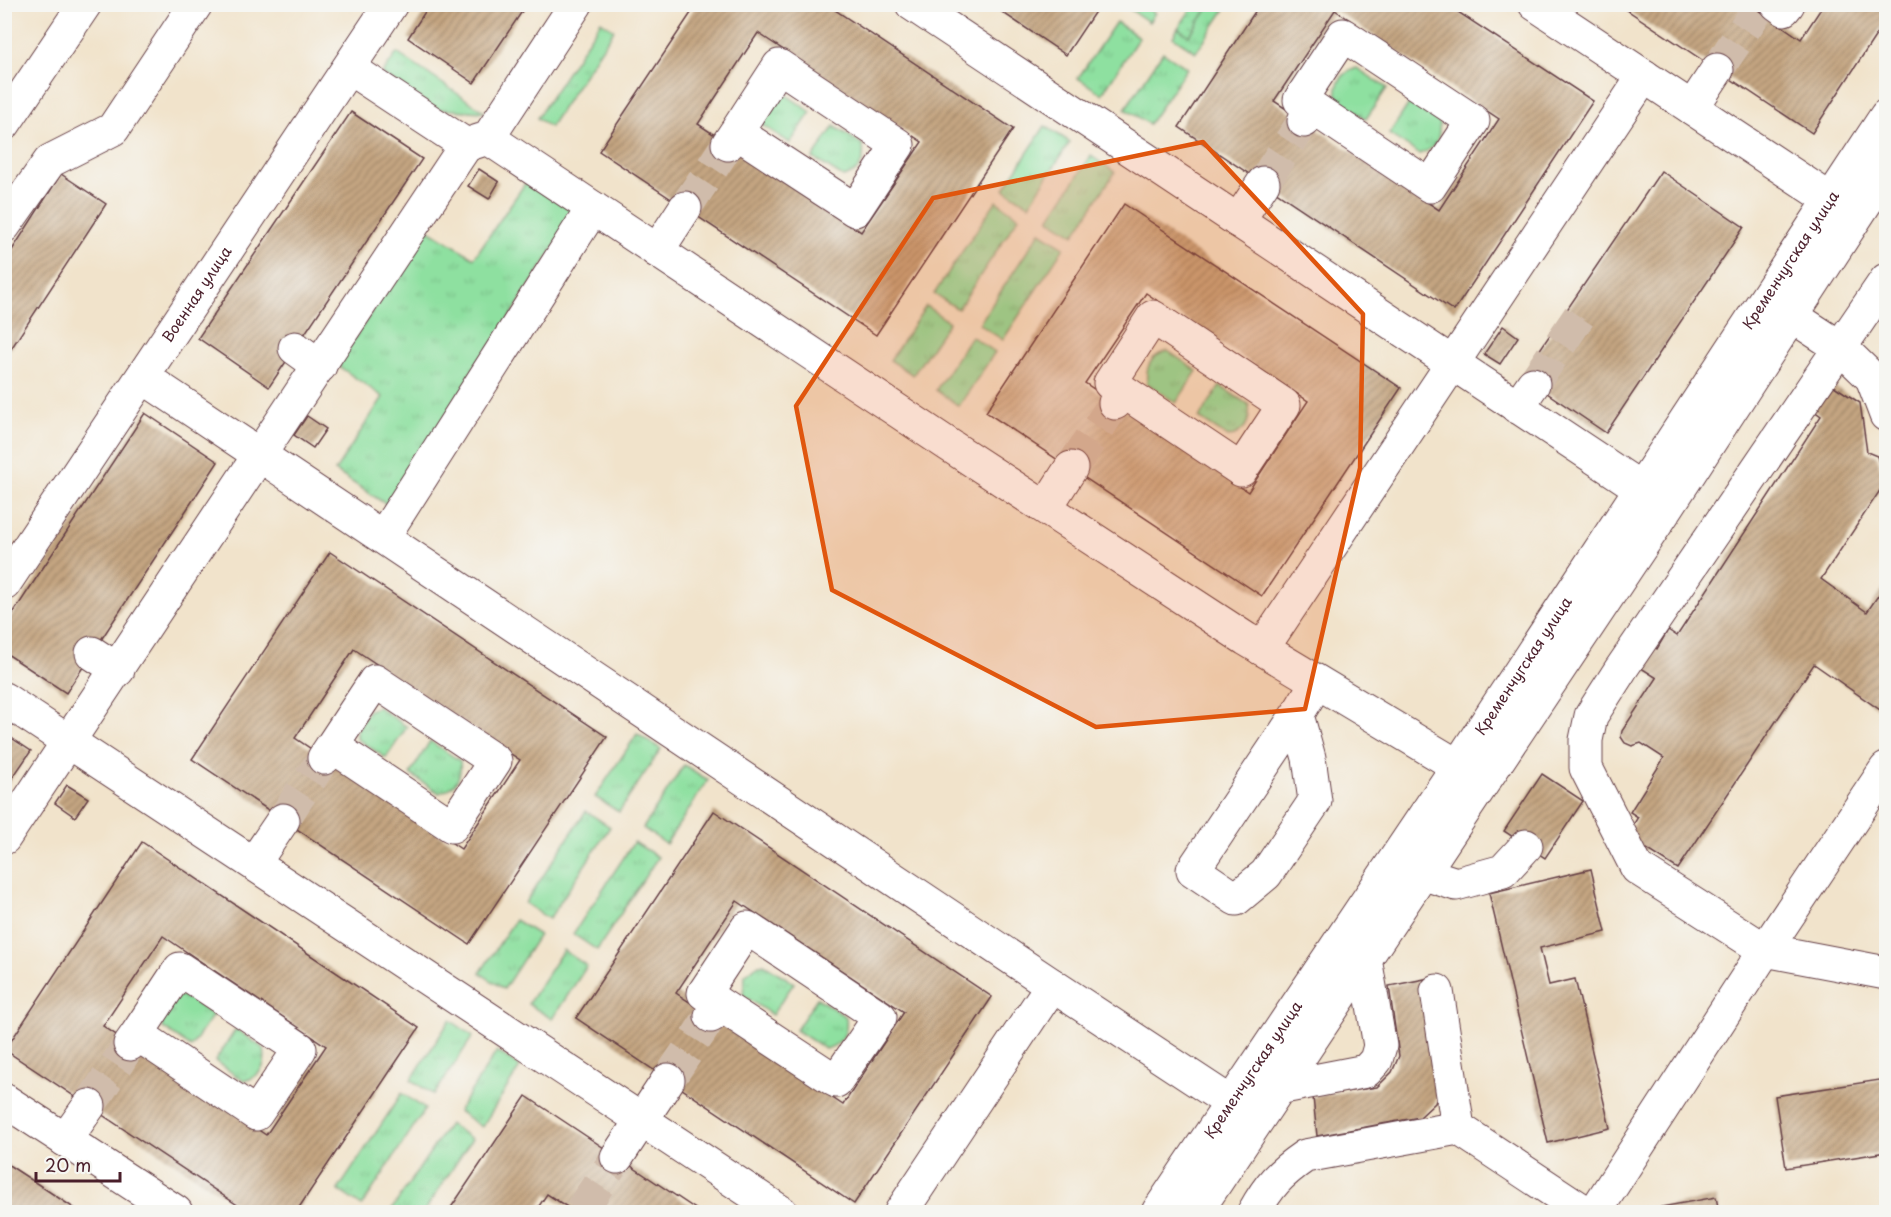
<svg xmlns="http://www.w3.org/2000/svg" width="1891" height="1217" font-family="'Playpen Sans',sans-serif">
<defs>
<pattern id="grass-tufts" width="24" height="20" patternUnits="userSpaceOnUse" patternTransform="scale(1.5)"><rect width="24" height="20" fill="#8ee0a0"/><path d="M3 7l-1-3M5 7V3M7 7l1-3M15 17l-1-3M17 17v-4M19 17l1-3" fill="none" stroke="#7cc08a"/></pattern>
<pattern id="park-dots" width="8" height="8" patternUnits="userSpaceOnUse" patternTransform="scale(1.5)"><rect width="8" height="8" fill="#8ee0a0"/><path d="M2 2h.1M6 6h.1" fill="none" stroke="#7cc08a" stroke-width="1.8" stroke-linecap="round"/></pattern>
<pattern id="building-hatch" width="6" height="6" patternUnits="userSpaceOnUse" patternTransform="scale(1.5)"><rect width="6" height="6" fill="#c4a581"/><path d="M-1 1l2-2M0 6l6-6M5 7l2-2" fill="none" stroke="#a1866a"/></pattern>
</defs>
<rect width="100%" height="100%" fill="#f6f6f2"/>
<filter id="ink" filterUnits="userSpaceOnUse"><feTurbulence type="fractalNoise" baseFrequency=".0167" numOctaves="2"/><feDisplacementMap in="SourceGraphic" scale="12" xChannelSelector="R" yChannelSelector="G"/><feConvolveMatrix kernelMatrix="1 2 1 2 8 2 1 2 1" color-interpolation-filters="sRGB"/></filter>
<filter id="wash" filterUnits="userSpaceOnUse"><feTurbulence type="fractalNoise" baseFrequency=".008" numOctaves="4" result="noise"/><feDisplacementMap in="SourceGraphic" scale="24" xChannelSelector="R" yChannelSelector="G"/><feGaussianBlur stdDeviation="1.35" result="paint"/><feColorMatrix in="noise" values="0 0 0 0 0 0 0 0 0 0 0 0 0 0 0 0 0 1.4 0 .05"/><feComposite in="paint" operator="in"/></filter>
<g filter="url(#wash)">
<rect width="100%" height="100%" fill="#f1e3cb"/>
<g fill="url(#grass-tufts)" stroke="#6c8066" stroke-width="1.5">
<path d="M 1126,5 L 1146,5 L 1145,7 L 1155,13 L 1149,22 L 1125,6 Z"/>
<path d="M 1210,5 L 1228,5 L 1196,52 L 1173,37 L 1178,28 L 1189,35 Z"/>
<path d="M 601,21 L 614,30 L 550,127 L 537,118 Z"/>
<path d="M 1116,22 L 1139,37 L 1102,94 L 1078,78 Z"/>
<path d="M 1163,52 L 1187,68 L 1149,124 L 1125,109 Z"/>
<path d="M 397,53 L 485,112 L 435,109 L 382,74 Z"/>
<path d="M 1357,68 L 1387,88 L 1366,119 L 1337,100 C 1335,83 1341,73 1357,68 Z"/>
<path d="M 782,92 L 811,112 L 790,143 L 761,124 L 760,115 Z"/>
<path d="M 1410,102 L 1439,121 C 1441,138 1436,149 1419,154 L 1389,134 Z"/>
<path d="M 834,126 L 863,145 C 865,162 860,173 843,177 L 813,158 Z"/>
<path d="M 1045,126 L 1070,142 L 1029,205 L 1004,189 Z"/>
<path d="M 1091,156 L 1115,172 L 1074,235 L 1049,219 Z"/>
<path d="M 526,182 L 579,208 L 390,507 L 335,471 L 383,397 L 337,365 L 426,228 L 474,258 Z"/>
<path d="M 996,201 L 1019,217 L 958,309 L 934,294 Z"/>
<path d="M 1040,232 L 1064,247 L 1003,340 L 979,324 Z"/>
<path d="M 926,306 L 949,322 L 913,375 L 890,360 Z"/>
<path d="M 971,336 L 995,352 L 959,406 L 936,390 Z"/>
<path d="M 1168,351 L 1197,371 L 1176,403 L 1147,383 C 1145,366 1151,355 1168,351 Z"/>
<path d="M 1220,386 L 1249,405 C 1251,422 1245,433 1228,437 L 1199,418 Z"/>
<path d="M 378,707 L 407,727 L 386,758 L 357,739 L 357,730 L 369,710 Z"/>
<path d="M 637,734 L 661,749 L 619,812 L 595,797 Z"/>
<path d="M 430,741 L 460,761 C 462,777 456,788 439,793 L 410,774 Z"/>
<path d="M 684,765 L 708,780 L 666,844 L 643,828 Z"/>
<path d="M 586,811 L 610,827 L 549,919 L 525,903 Z"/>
<path d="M 634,842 L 658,857 L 597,950 L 573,934 Z"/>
<path d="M 515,920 L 539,935 L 504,989 L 480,973 Z"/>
<path d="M 563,950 L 587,966 L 552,1019 L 528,1004 Z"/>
<path d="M 764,964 L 794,983 L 772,1015 L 743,995 L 745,975 L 756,966 Z"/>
<path d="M 183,995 L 213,1015 L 191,1047 L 162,1027 L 162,1018 L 174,998 Z"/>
<path d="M 817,998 L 846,1017 C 848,1034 842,1045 825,1049 L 796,1030 Z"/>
<path d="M 450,1020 L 473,1036 L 434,1095 L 411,1080 Z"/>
<path d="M 236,1029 L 264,1049 C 267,1066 261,1076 244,1081 L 215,1061 Z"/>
<path d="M 497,1051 L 520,1067 L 482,1127 L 458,1111 Z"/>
<path d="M 402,1093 L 425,1109 L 362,1206 L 338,1190 Z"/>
<path d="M 449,1124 L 472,1139 L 424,1212 L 390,1212 Z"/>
</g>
<path fill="url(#park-dots)" stroke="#6c8066" stroke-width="1.5" d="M 1194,5 L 1210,5 L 1189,36 L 1178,28 Z"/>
<g id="blocks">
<g fill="url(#building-hatch)" fill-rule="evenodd">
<path d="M 430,4 L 527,4 L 474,83 L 408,38 Z"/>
<path d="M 697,4 L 826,4 L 1013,129 L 876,335 L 599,151 ZM 758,33 L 922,142 L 861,232 L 698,124 Z"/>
<path d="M 990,4 L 1100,4 L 1066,55 Z"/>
<path d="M 1260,4 L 1446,4 L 1593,101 L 1454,311 L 1179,127 ZM 1335,10 L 1499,119 L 1439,210 L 1274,101 Z"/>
<path d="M 1618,4 L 1750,4 L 1801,39 L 1824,4 L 1886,4 L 1886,20 L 1812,133 Z"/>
<path d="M 351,112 L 422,159 L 269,387 L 198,338 Z"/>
<path d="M 479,169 L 499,182 L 489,199 L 468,186 Z"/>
<path d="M 1661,171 L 1744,227 L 1606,433 L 1522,376 Z"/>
<path d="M 61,174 L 106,204 L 11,349 L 5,344 L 5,261 Z"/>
<path d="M 1124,204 L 1401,388 L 1262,596 L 986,412 ZM 1146,293 L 1308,401 L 1248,492 L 1085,383 Z"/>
<path d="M 1503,326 L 1518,337 L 1500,364 L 1484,354 Z"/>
<path d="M 1828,382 L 1860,403 L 1867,452 L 1877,456 L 1885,483 L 1821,579 L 1867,612 L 1886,584 L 1886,714 L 1814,664 L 1678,869 L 1647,849 L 1643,855 L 1625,838 L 1638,817 L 1630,812 L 1664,758 L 1641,743 L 1632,746 L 1625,743 L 1621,737 L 1622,731 L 1657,678 L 1638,666 L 1651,645 L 1657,649 L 1668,630 L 1677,636 L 1821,416 L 1810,408 Z"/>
<path d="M 145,413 L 218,462 L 66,693 L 4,652 L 4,627 Z"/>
<path d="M 307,416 L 326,429 L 313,448 L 294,435 Z"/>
<path d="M 330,552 L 607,737 L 469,944 L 192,759 ZM 354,649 L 520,760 L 461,849 L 295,738 Z"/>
<path d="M 4,733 L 31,751 L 4,790 Z"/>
<path d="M 1542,774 L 1583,801 L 1545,858 L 1504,831 Z"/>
<path d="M 67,785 L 88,798 L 75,817 L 55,803 Z"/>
<path d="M 714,811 L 992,997 L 854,1204 L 576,1018 ZM 737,901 L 904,1012 L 843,1105 L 676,993 Z"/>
<path d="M 142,842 L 419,1028 L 296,1212 L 248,1212 L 5,1050 ZM 163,936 L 326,1046 L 266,1135 L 103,1026 Z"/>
<path d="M 1591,869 L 1606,932 L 1540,948 L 1549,985 L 1575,979 L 1610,1128 L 1548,1143 L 1489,893 Z"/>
<path d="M 1425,979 L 1441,1084 L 1435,1103 L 1420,1117 L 1317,1136 L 1313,1097 L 1377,1087 L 1392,1072 L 1399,1056 L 1389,986 Z"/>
<path d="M 1886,1079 L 1886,1152 L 1786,1168 L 1775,1096 Z"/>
<path d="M 526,1096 L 700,1212 L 575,1212 L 547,1194 L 535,1212 L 448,1212 Z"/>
<path d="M 4,1162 L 27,1177 L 80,1212 L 4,1212 Z"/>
<path d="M 1716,1197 L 1719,1212 L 1662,1212 L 1661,1207 Z"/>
</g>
</g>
</g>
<g filter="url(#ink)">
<use href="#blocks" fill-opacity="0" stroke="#633c43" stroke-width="1.5"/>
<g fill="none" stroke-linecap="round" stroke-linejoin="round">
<g stroke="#d0bcab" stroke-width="33" stroke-dasharray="33 16" stroke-linecap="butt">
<path d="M 1717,70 L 1757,10"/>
<path d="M 1263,183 L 1304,121"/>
<path d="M 685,208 L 728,144"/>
<path d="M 1533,384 L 1582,312"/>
<path d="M 1071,468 L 1115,403"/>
<path d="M 283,820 L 324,758"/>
<path d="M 668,1080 L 711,1016"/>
<path d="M 89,1106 L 130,1044"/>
<path d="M 580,1212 L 617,1157"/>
</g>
<defs>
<g id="minor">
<path d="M 912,4 L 1660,501"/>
<path d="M 1535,4 L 1849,212"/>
<path d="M 1777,4 L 1784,9 L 1788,4"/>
<path d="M 349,68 L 466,145 L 488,138 L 576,4"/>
<path d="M 1692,108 L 1717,70"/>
<path d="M 1304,121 L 1313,108 L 1430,186 L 1473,121 L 1343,35 L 1300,100 L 1313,108"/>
<path d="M 4,124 L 85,4"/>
<path d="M 488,138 L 949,445 L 1246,639 L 1476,777"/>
<path d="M 728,144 L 736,132 L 855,210 L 898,145 L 779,66 L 736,132"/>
<path d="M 1238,221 L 1263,183"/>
<path d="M 4,226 L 50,161 L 113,129 L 196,4"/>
<path d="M 657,251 L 685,208"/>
<path d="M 1886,280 L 1621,669 L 1591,716 L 1586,740 L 1586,768 L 1637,868 L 1765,950 L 1886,973"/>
<path d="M 1772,303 L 1841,348 L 1872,378 L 1886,415"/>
<path d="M 295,348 L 320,366"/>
<path d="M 143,377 L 1052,985 L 1257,1120"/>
<path d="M 1115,403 L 1123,391 L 1241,470 L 1284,405 L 1153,317 L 1110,383 L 1123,391"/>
<path d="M 1517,407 L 1533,384"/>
<path d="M 1046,507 L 1071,468"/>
<path d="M 383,537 L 593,208"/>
<path id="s1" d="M 4,584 L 391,4"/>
<path d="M 1262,649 L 1644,76"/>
<path d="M 92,653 L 118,670"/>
<path d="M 4,699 L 781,1212"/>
<path d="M 1297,715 L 1309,758 L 1315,801 L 1266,874 L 1236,899 L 1193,870 L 1297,715 L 1317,682"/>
<path d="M 324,758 L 332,746 L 452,826 L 495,761 L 375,681 L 332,746"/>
<path d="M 4,838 L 466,145"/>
<path d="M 254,863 L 283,820"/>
<path d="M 1422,873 L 1456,884 L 1503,871 L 1526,846"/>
<path d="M 1437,991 L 1458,1128"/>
<path d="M 711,1016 L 719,1004 L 836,1081 L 880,1017 L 747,928 L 704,993 L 719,1004"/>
<path d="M 130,1044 L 137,1034 L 256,1114 L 300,1049 L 180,969 L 137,1034"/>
<path d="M 1278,1088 L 1366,1071 L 1376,1060 L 1380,1046 L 1365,958"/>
<path d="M 4,1100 L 176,1212"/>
<path d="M 65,1140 L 89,1106"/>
<path d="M 617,1157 L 668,1080"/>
<path d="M 901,1212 L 1052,985"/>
<path id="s2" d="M 1158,1212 L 1458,766 L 1886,116"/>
<path d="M 1196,1212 L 1668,506 L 1886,171"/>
<path d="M 1254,1212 C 1269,1185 1279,1174 1305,1156 L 1458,1128 L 1585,1212"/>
<path d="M 1595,1212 L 1765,950 L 1886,769"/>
</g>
</defs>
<use href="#minor" stroke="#633c43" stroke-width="35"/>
<use href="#minor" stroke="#fff" stroke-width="33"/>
</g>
</g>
<path fill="#e0560e" fill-opacity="0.2" stroke="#e0560e" stroke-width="4.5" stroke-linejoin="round" d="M 1203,142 L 1363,314 L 1360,468 L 1305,709 L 1096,727 L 832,590 L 796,406 L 933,198 Z"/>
<g text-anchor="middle" stroke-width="6" stroke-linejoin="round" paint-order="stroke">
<g font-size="15" fill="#4a1f2b" stroke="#f6f6f2">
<text dy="5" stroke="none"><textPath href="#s2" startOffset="1143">Кременчугская улица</textPath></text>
<text dy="5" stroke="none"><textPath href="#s1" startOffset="348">Военная улица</textPath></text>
<text dy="5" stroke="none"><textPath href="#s2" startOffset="657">Кременчугская улица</textPath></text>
<text dy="5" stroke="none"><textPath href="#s2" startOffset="171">Кременчугская улица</textPath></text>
</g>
</g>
<rect width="1891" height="1217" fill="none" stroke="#f6f6f2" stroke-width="24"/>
<path d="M36 1172v9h84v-9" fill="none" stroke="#4a1f2b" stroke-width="3"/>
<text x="45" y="1172" font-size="18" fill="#4a1f2b" stroke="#f6f6f2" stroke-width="4.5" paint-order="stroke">20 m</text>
</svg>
